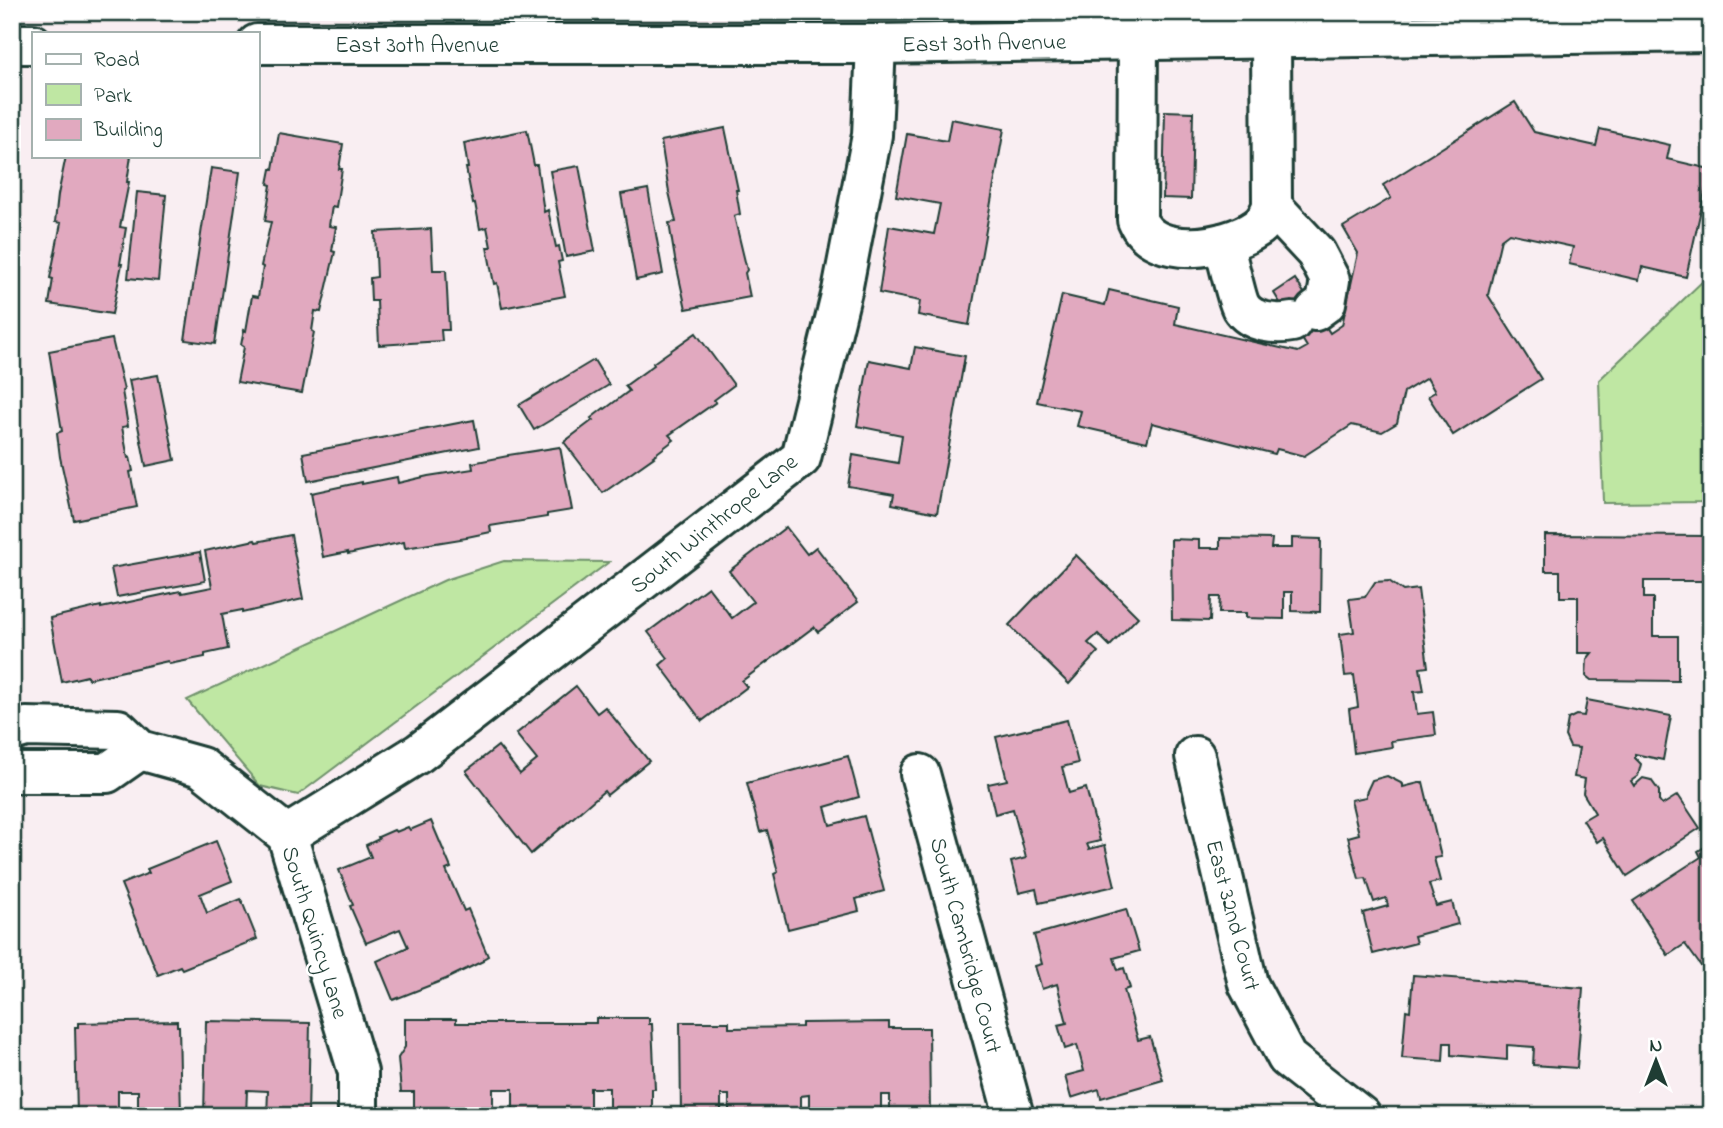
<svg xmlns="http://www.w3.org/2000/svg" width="1723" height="1128" font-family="'Indie Flower',sans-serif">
<rect width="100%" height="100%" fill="#f9eef2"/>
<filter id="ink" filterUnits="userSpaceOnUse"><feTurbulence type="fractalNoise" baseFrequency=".0143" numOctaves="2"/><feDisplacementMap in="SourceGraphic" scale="14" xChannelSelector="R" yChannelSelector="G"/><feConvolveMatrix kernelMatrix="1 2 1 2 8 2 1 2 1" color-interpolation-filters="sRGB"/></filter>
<g filter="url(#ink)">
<g fill="#bfe7a3" stroke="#6f926c" stroke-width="2">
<path d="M 1711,244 L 1711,502 L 1603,503 L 1599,380 L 1705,279 Z"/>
<path d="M 504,561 L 609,562 L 298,795 L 260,786 L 187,700 L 445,580 Z"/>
</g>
<g fill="#e1a9bf" stroke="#1f3d34" stroke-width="2">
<path d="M 1515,102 L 1534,132 L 1596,146 L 1600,129 L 1670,145 L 1667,159 L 1710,169 L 1686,277 L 1642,267 L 1639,280 L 1569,264 L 1573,247 L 1509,233 L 1501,239 L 1488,295 L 1541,379 L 1453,435 L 1428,396 L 1435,392 L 1427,378 L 1404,392 L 1397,423 L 1382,432 L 1352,425 L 1304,456 L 1277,449 L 1275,454 L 1152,423 L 1147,442 L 1077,426 L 1081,411 L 1037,402 L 1062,295 L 1105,305 L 1109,290 L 1178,306 L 1175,324 L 1298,352 L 1307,347 L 1274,293 L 1295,279 L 1330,333 L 1342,325 L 1358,253 L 1343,227 L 1391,198 L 1383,185 Z"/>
<path d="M 1165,111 L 1193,112 L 1191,199 L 1163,198 Z"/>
<path d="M 951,119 L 1004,129 L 969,325 L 918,315 L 920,301 L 879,293 L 889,226 L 934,234 L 940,204 L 896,196 L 907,134 L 947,141 Z"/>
<path d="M 725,128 L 738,190 L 736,190 L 740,214 L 734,216 L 747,270 L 745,273 L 750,297 L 686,309 L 675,259 L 669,223 L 676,222 L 669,192 L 661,141 Z"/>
<path d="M 527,130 L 534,165 L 537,165 L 544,212 L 548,210 L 556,247 L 559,246 L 562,261 L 558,262 L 565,296 L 502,308 L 497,283 L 494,284 L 487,247 L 491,247 L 487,227 L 480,229 L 475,203 L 473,204 L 466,168 L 468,168 L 464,143 Z"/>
<path d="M 279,133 L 343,144 L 339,169 L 342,169 L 336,207 L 332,206 L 329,226 L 336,227 L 332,251 L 335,252 L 321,312 L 315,311 L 312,331 L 314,332 L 302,393 L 237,382 L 244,347 L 241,345 L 244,330 L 246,331 L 252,296 L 258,297 L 263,267 L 261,266 L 271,222 L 265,221 L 271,185 L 268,184 L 271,169 L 273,169 Z"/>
<path d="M 66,156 L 131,156 L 127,182 L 129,182 L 120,227 L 126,228 L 120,264 L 122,264 L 112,314 L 49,304 L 53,279 L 50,278 L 61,223 L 55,222 L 58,195 Z"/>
<path d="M 579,166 L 595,251 L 566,257 L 550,171 Z"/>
<path d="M 211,168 L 240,172 L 215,344 L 185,340 Z"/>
<path d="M 648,189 L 663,274 L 636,280 L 621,194 Z"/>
<path d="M 137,192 L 166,195 L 158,281 L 128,278 Z"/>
<path d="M 431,229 L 433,270 L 446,270 L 449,330 L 441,330 L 442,341 L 379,345 L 377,301 L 371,301 L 370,278 L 377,277 L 375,232 Z"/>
<path d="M 696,333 L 734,385 L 714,400 L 716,402 L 669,435 L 674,440 L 653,456 L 654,457 L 603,493 L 564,442 L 593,420 L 591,418 L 604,408 L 605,409 L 629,391 L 625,386 L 654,365 L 653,363 Z"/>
<path d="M 112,339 L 124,390 L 122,391 L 128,426 L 122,427 L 128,458 L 130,457 L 133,471 L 130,472 L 137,507 L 74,520 L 60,457 L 57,433 L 62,431 L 49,351 Z"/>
<path d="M 915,347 L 965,356 L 937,513 L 892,504 L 894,494 L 848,486 L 853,455 L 898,463 L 902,435 L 857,426 L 869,360 L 911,368 Z"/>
<path d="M 594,360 L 609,385 L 534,430 L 519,405 Z"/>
<path d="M 158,375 L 175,460 L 146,466 L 129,380 Z"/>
<path d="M 474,420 L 479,447 L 308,481 L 303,453 Z"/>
<path d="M 560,447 L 572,510 L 547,514 L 547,517 L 490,526 L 491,532 L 467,537 L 467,538 L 405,548 L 404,542 L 348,554 L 348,552 L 323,557 L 311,493 L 362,482 L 362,484 L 397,477 L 398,483 L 428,476 L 473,469 L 472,463 L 508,456 L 508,455 Z"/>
<path d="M 786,527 L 807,554 L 816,547 L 858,602 L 818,632 L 814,627 L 742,681 L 747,687 L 702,721 L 660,665 L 668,658 L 648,632 L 708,587 L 732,618 L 753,602 L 729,571 Z"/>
<path d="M 291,535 L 303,599 L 242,613 L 242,610 L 222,614 L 228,649 L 205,654 L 205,657 L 169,664 L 168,661 L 88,679 L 87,676 L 62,682 L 50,618 L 101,606 L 101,608 L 181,591 L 182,593 L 212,587 L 205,551 L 255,540 L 256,542 Z"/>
<path d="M 1545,535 L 1711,536 L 1711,581 L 1644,581 L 1644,598 L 1653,598 L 1653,636 L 1678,636 L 1678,681 L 1591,680 L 1586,676 L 1587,659 L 1592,653 L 1578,653 L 1578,597 L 1560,597 L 1560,571 L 1545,571 Z"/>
<path d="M 1220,538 L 1272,539 L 1271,548 L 1292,548 L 1292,538 L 1321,539 L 1320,612 L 1292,611 L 1292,592 L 1284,592 L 1284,619 L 1246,618 L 1246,613 L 1219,613 L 1220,597 L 1211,597 L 1210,621 L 1172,620 L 1171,539 L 1199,540 L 1199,548 L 1220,548 Z"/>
<path d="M 200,552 L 205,581 L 117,597 L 111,568 Z"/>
<path d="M 1076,555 L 1138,617 L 1110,646 L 1098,634 L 1088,643 L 1098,652 L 1069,684 L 1009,625 Z"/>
<path d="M 1389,581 L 1403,591 L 1418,589 L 1428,667 L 1420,668 L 1424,691 L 1414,692 L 1417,714 L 1433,712 L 1436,735 L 1391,741 L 1392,747 L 1354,753 L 1349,709 L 1358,707 L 1354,675 L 1345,676 L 1340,634 L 1354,632 L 1349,599 L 1365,597 L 1375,582 Z"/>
<path d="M 576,686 L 597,713 L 605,707 L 649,761 L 607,795 L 604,791 L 531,854 L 466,771 L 498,746 L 520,774 L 537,760 L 516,734 Z"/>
<path d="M 1587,700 L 1671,716 L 1663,760 L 1635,754 L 1635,758 L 1641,764 L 1638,776 L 1631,781 L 1634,786 L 1643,778 L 1651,780 L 1659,791 L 1659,801 L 1662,805 L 1678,795 L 1700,828 L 1627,876 L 1603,838 L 1597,842 L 1583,820 L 1595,813 L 1583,793 L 1585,779 L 1574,777 L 1579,748 L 1570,747 L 1565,736 L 1568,719 L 1576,715 L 1584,716 Z"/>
<path d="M 1067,720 L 1078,763 L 1062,767 L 1069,793 L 1086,788 L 1100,841 L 1087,844 L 1089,849 L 1105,845 L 1115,886 L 1039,903 L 1036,889 L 1019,893 L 1011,862 L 1026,858 L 1013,809 L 995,814 L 988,784 L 1007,780 L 996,737 Z"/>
<path d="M 848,756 L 859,797 L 825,807 L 830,825 L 864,816 L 884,891 L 856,899 L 859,911 L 788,929 L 774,874 L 778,872 L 767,830 L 760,832 L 747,783 Z"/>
<path d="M 1387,776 L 1403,784 L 1403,787 L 1423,782 L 1441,857 L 1434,858 L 1440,881 L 1429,884 L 1436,906 L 1452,902 L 1458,924 L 1414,936 L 1416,943 L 1373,954 L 1363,913 L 1388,906 L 1386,898 L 1374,902 L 1366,878 L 1359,879 L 1348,837 L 1359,834 L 1351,800 L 1366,797 L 1366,793 L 1372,780 Z"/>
<path d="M 431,821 L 451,868 L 446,870 L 464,911 L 468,909 L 488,956 L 483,959 L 483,961 L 446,979 L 393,1000 L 377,961 L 408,947 L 400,929 L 366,943 L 350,906 L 353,905 L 339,870 L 371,857 L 366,845 L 379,839 L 378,837 L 394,830 L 396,832 L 408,827 L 410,830 Z"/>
<path d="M 216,841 L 232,881 L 200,894 L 207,913 L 241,899 L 257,939 L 182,969 L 180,966 L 158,975 L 121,884 L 149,873 L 147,869 Z"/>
<path d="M 1711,843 L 1711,980 L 1685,944 L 1668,955 L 1633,901 L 1701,857 L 1698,851 Z"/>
<path d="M 1126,909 L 1139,951 L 1114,958 L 1118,970 L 1124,968 L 1130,988 L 1124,990 L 1138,1040 L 1150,1037 L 1163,1080 L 1101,1098 L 1099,1089 L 1071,1098 L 1065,1076 L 1084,1071 L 1077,1045 L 1065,1049 L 1058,1025 L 1067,1023 L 1057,984 L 1042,989 L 1035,966 L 1042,964 L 1034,935 Z"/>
<path d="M 1413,975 L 1583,988 L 1577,1068 L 1533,1065 L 1534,1047 L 1507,1045 L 1507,1060 L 1451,1055 L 1451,1043 L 1444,1043 L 1443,1061 L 1402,1058 L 1406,1010 L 1410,1011 Z"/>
<path d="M 596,1018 L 649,1018 L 649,1024 L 652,1024 L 655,1089 L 652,1089 L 652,1116 L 609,1116 L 609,1088 L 590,1088 L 590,1116 L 513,1116 L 513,1089 L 493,1089 L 493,1116 L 414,1116 L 414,1092 L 401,1092 L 398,1058 L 405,1047 L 405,1019 L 456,1019 L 456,1023 L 596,1023 Z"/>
<path d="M 177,1021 L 177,1026 L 179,1026 L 181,1116 L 138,1116 L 138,1091 L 118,1091 L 118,1116 L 77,1116 L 75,1027 L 78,1027 L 78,1023 Z"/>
<path d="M 206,1021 L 310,1023 L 308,1116 L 267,1116 L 268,1091 L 247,1090 L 246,1116 L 204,1116 Z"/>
<path d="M 680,1022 L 729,1022 L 729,1028 L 802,1027 L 802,1023 L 889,1022 L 889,1028 L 929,1028 L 930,1116 L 890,1116 L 890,1095 L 881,1095 L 881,1116 L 809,1116 L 809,1095 L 801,1096 L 801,1116 L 729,1116 L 729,1095 L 721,1095 L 721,1116 L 681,1116 Z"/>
</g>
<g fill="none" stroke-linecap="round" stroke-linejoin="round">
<defs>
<g id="minor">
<path d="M 1138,40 L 1137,220 C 1154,261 1227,249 1257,228 C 1265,223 1269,214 1272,206 L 1271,38"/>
<path d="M 12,44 L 33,44"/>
<path d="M 257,44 L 876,44 L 1711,32"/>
<path d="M 1272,206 L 1316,253 L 1330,280 L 1326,303 L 1315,311"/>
<path d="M 1223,243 C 1227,255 1236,299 1241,307 C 1251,323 1276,325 1292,322"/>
<path d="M 12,731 L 26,727 L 118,729 L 140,750 L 201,767 L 287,835 L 358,1072 L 358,1116"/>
<path d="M 1195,756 L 1248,984 L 1287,1058 L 1361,1116"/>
<path d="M 12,773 L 107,773 L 140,750"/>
<path d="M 920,774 L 1014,1116"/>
<path d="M 287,835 L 419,753 L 801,458 L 842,291 L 872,135 L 876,44"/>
</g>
</defs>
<use href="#minor" stroke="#1f3d34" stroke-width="44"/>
<use href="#minor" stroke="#fff" stroke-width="38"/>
</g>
</g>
<g text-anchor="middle" stroke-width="5" stroke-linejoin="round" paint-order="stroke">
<g font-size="23" fill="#1f3d34" stroke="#fff">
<text transform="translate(984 42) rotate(-1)" y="8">East 30th Avenue</text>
<text x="417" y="52">East 30th Avenue</text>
<text transform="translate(713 523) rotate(-39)" y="8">South Winthrope Lane</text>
<text transform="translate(1234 915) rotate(75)" y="8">East 32nd Court</text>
<text transform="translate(316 932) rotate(73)" y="8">South Quincy Lane</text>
<text transform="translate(967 945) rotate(75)" y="8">South Cambridge Court</text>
</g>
</g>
<rect width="1723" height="1128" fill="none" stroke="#fff" stroke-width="42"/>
<rect x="21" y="21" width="1681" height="1086" fill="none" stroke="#1f3d34" stroke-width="2.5" filter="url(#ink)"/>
<rect x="32" y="32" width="228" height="126" fill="#ffffff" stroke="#a5b1ae" stroke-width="2"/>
<rect x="46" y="54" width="35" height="10" fill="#ffffff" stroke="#a5b1ae" stroke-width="2"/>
<text x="94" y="66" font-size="21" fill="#1f3d34">Road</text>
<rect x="46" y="84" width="35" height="21" fill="#bfe7a3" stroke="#a5b1ae" stroke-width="2"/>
<text x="94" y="102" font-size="21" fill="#1f3d34">Park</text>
<rect x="46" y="119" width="35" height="21" fill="#e1a9bf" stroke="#a5b1ae" stroke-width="2"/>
<text x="94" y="136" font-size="21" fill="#1f3d34">Building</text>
<g transform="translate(1656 1061)" stroke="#ffffff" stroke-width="5" paint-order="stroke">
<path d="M0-5L12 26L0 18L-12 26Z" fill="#1f3d34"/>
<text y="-10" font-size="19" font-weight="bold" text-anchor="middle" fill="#1f3d34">N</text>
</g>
</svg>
